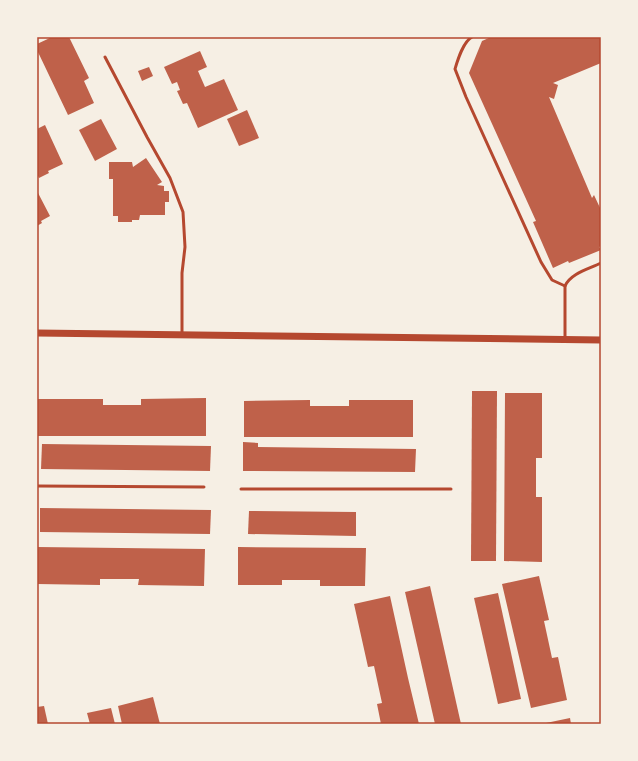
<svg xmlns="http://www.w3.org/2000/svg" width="638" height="761" font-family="Commissioner,sans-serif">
<rect width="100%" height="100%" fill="#f6efe4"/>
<g fill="#bf614a">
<path d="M 52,37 L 69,37 L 89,78 L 84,81 L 94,103 L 68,115 L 37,50 L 37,44 Z"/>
<path d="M 491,37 L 601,37 L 601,63 L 553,83 L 558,85 L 554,99 L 549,97 L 592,198 L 594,195 L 601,210 L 601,246 L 599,247 L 601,250 L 569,263 L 568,261 L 553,268 L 533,222 L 536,221 L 469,73 L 482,41 Z"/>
<path d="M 200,51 L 207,67 L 198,71 L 205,87 L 224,79 L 238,110 L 198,128 L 187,103 L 183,104 L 177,91 L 180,90 L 177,82 L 172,84 L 164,67 Z"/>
<path d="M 149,67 L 153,76 L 142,81 L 138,71 Z"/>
<path d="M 247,110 L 259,138 L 239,146 L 227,119 Z"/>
<path d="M 101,119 L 117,149 L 95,161 L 79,130 Z"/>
<path d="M 45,125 L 63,164 L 48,171 L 49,173 L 39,178 L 37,174 L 37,129 Z"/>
<path d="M 146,158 L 162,182 L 157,185 L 164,186 L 164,191 L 169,191 L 169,202 L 165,202 L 165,215 L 140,215 L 139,220 L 132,220 L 132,222 L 118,222 L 118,216 L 113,216 L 113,179 L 109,179 L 109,162 L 132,162 L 133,167 Z"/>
<path d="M 37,191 L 50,216 L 41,221 L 42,223 L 37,226 Z"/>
<path d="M 472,391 L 497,391 L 496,561 L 471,561 Z"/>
<path d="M 505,393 L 542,393 L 542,458 L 536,458 L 536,497 L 542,497 L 542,562 L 504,561 Z"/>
<path d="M 206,398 L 206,436 L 37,436 L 37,399 L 103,399 L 103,405 L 141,405 L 141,399 Z"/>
<path d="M 310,400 L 310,406 L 349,406 L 349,400 L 413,400 L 413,437 L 244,437 L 244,401 Z"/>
<path d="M 243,442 L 258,443 L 258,447 L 416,449 L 415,472 L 243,471 Z"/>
<path d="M 42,444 L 211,446 L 210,471 L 41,469 Z"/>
<path d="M 40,508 L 211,510 L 210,534 L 40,532 Z"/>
<path d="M 249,511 L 356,512 L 356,536 L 248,534 Z"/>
<path d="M 37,547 L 205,549 L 204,586 L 138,585 L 139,579 L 100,579 L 100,585 L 37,584 Z"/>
<path d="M 238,547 L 366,548 L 365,586 L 320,586 L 320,580 L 282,580 L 282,585 L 238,585 Z"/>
<path d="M 539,576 L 549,620 L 544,621 L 552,658 L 558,657 L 567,700 L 531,708 L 502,584 Z"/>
<path d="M 430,586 L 461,724 L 435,724 L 405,592 Z"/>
<path d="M 498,593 L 521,699 L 498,704 L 474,598 Z"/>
<path d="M 390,596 L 408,678 L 419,724 L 381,724 L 377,704 L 382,703 L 374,666 L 368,667 L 354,604 Z"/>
<path d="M 153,697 L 160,724 L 122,724 L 118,706 Z"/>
<path d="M 44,706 L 48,724 L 37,724 L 37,707 Z"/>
<path d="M 111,708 L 115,724 L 90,724 L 87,713 Z"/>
<path d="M 570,718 L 571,724 L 546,724 L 546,723 Z"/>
</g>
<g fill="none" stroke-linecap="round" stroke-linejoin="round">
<g stroke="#b5482f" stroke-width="3">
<path d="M 472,37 C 463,42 458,59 455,69 L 466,97 L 541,262 L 552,280 L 565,286"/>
<path d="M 105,57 L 147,137 L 170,178 L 183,212 L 185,247 L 182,273 L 182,334"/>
<path d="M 565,339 L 565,286 C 571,273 589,269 601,263"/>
<path d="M 37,486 L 204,487"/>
<path d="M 241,489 L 451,489"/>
</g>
<path stroke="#b5482f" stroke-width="7" d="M 37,333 L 601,340"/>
</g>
<rect width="638" height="761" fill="none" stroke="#f6efe4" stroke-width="76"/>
<rect x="38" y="38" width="562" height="685" fill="none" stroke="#b5482f" stroke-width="1.5"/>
</svg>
